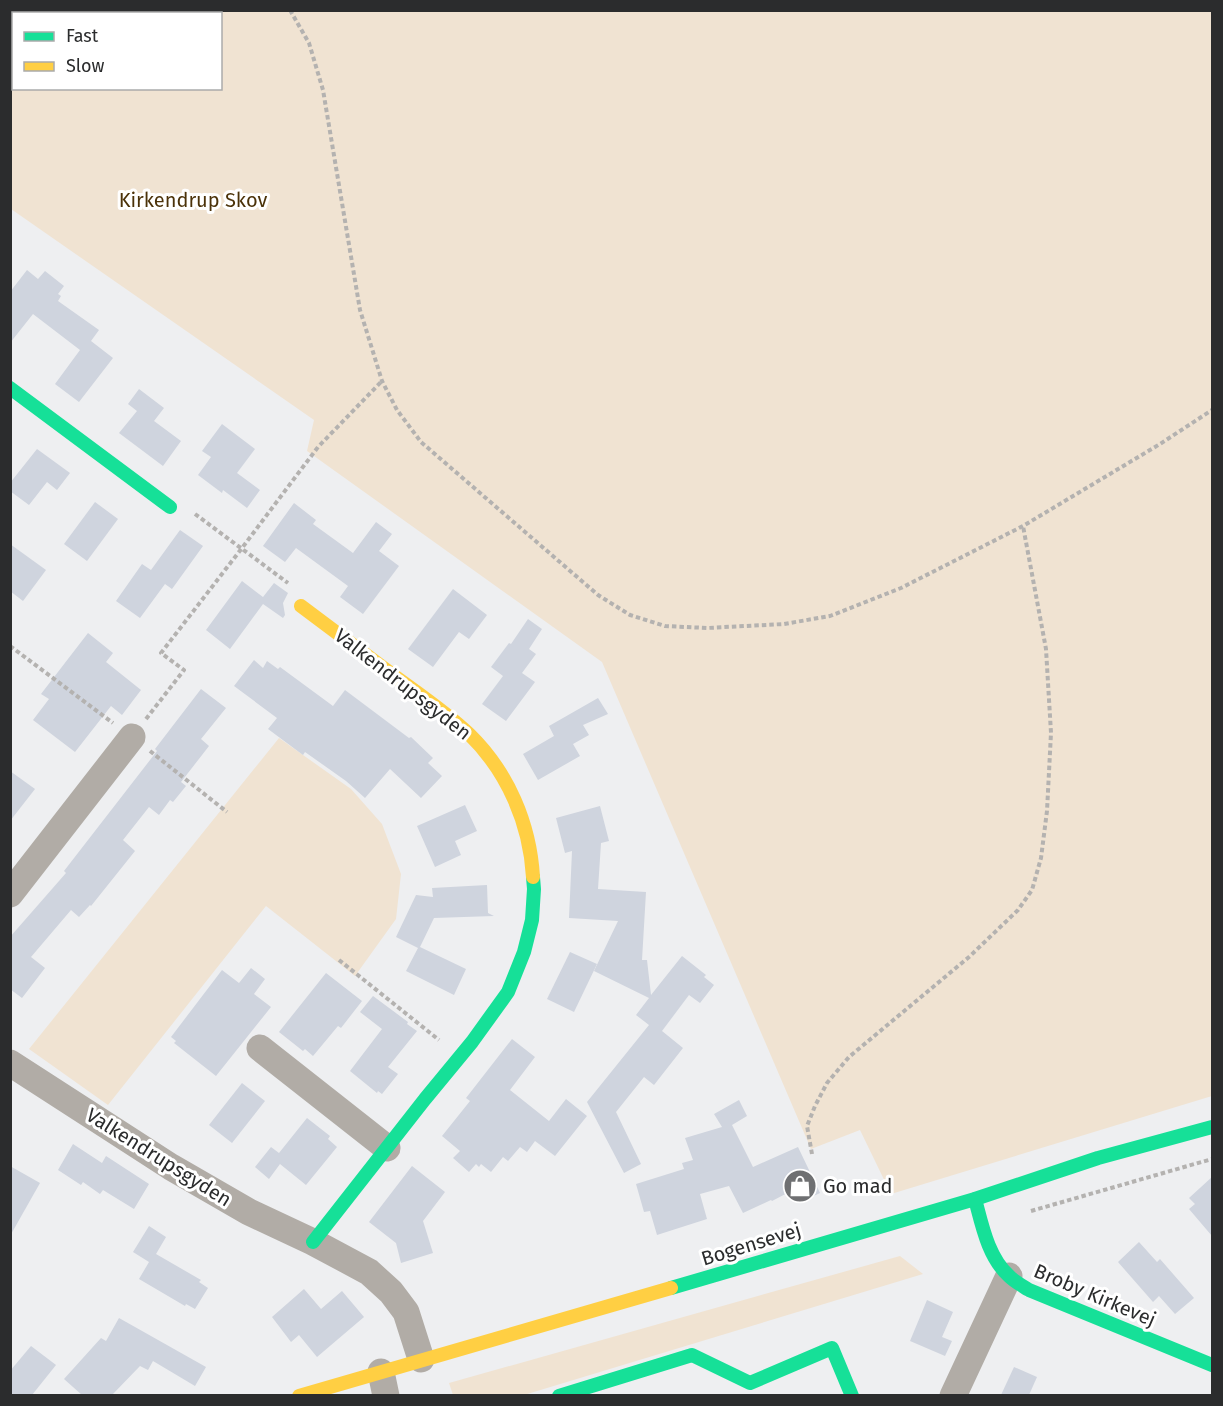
<svg xmlns="http://www.w3.org/2000/svg" width="1223" height="1406" font-family="'Fira Sans',sans-serif">
<rect width="100%" height="100%" fill="#eeeff1"/>
<g fill="#f0e3d2" fill-rule="evenodd">
<path d="M 11,10 L 1212,11 L 1212,1096 L 891,1194 L 860,1130 L 811,1149 L 602,662 L 307,451 L 314,420 L 11,209 ZM 14,14 L 220,14 L 220,88 L 14,88 Z"/>
<path d="M 279,738 L 351,789 L 382,824 L 401,874 L 396,919 L 355,976 L 266,906 L 108,1105 L 29,1049 Z"/>
<path d="M 900,1256 L 923,1274 L 524,1395 L 453,1395 L 449,1383 Z"/>
</g>
<g fill="#cfd4de">
<path d="M 27,270 L 38,279 L 45,271 L 64,286 L 58,294 L 61,296 L 58,301 L 99,330 L 91,341 L 113,358 L 79,402 L 55,384 L 80,350 L 33,314 L 10,343 L 10,292 Z"/>
<path d="M 139,389 L 164,408 L 154,421 L 181,441 L 163,466 L 119,433 L 137,411 L 128,404 Z"/>
<path d="M 222,424 L 255,449 L 237,473 L 260,490 L 247,508 L 223,490 L 222,493 L 198,475 L 211,457 L 202,451 Z"/>
<path d="M 37,449 L 70,473 L 57,490 L 47,482 L 29,505 L 10,491 L 10,483 Z"/>
<path d="M 95,502 L 118,519 L 87,561 L 64,544 Z"/>
<path d="M 294,503 L 316,520 L 313,524 L 353,553 L 376,522 L 392,534 L 379,551 L 399,566 L 363,614 L 340,597 L 348,586 L 296,548 L 285,562 L 263,546 Z"/>
<path d="M 180,530 L 203,546 L 172,589 L 165,584 L 140,618 L 116,601 L 142,564 L 151,570 Z"/>
<path d="M 10,544 L 46,570 L 23,601 L 10,591 Z"/>
<path d="M 242,581 L 263,597 L 274,583 L 288,593 L 283,603 L 285,615 L 283,618 L 263,604 L 230,649 L 206,630 Z"/>
<path d="M 453,589 L 487,615 L 469,639 L 459,632 L 433,667 L 408,649 Z"/>
<path d="M 528,619 L 542,629 L 529,649 L 536,654 L 522,673 L 535,682 L 506,721 L 482,704 L 503,676 L 491,667 L 509,643 L 511,644 Z"/>
<path d="M 88,633 L 113,653 L 106,662 L 141,690 L 122,715 L 111,706 L 75,752 L 33,720 L 49,699 L 41,694 Z"/>
<path d="M 254,660 L 263,668 L 267,661 L 278,669 L 280,667 L 333,706 L 345,690 L 409,738 L 411,737 L 433,758 L 428,763 L 442,776 L 421,798 L 390,769 L 365,798 L 346,781 L 305,752 L 303,755 L 268,729 L 277,718 L 234,686 Z"/>
<path d="M 201,689 L 226,708 L 201,739 L 209,746 L 181,782 L 186,786 L 173,802 L 170,800 L 159,815 L 149,807 L 123,840 L 135,851 L 91,906 L 90,905 L 79,917 L 71,910 L 31,957 L 45,968 L 22,998 L 10,989 L 10,937 L 66,873 L 64,871 L 157,751 L 155,749 Z"/>
<path d="M 598,698 L 608,714 L 583,725 L 589,735 L 573,744 L 580,756 L 538,780 L 523,754 L 554,736 L 549,726 Z"/>
<path d="M 10,771 L 35,789 L 10,821 Z"/>
<path d="M 465,805 L 477,831 L 455,841 L 461,855 L 435,867 L 417,826 Z"/>
<path d="M 600,806 L 609,841 L 601,843 L 598,889 L 646,892 L 642,960 L 647,960 L 651,995 L 682,956 L 706,975 L 704,977 L 714,985 L 700,1003 L 689,995 L 662,1031 L 683,1048 L 654,1085 L 644,1077 L 616,1112 L 641,1164 L 624,1173 L 587,1102 L 649,1025 L 636,1015 L 649,998 L 594,971 L 618,921 L 569,918 L 572,851 L 565,853 L 556,818 Z"/>
<path d="M 487,885 L 488,913 L 494,916 L 434,918 L 420,947 L 466,969 L 454,995 L 406,971 L 418,948 L 396,937 L 416,895 L 433,897 L 432,888 Z"/>
<path d="M 570,952 L 597,964 L 574,1012 L 547,999 Z"/>
<path d="M 251,968 L 265,979 L 254,994 L 271,1007 L 216,1076 L 174,1043 L 176,1041 L 171,1037 L 222,970 L 239,983 Z"/>
<path d="M 326,973 L 362,1001 L 341,1028 L 338,1026 L 313,1056 L 305,1049 L 303,1051 L 279,1032 Z"/>
<path d="M 373,996 L 408,1022 L 407,1024 L 417,1031 L 388,1067 L 398,1074 L 382,1094 L 378,1091 L 377,1093 L 350,1071 L 382,1029 L 360,1012 Z"/>
<path d="M 512,1039 L 535,1057 L 510,1090 L 549,1121 L 566,1099 L 587,1116 L 555,1156 L 535,1141 L 527,1152 L 520,1147 L 508,1161 L 503,1157 L 491,1172 L 481,1164 L 479,1167 L 476,1164 L 469,1172 L 453,1158 L 460,1151 L 442,1136 L 470,1101 L 466,1098 Z"/>
<path d="M 242,1083 L 265,1101 L 232,1143 L 209,1125 Z"/>
<path d="M 739,1100 L 747,1116 L 732,1125 L 753,1167 L 798,1147 L 820,1193 L 803,1201 L 797,1188 L 772,1201 L 771,1200 L 743,1213 L 729,1186 L 700,1194 L 707,1219 L 657,1235 L 650,1211 L 644,1212 L 636,1184 L 684,1169 L 682,1163 L 693,1160 L 685,1138 L 722,1127 L 714,1114 Z"/>
<path d="M 307,1118 L 330,1136 L 328,1139 L 337,1147 L 306,1185 L 280,1164 L 269,1179 L 255,1167 L 271,1147 L 279,1153 Z"/>
<path d="M 73,1144 L 102,1163 L 106,1156 L 149,1184 L 134,1209 L 103,1190 L 100,1194 L 83,1182 L 81,1185 L 58,1170 Z"/>
<path d="M 10,1166 L 40,1183 L 10,1236 Z"/>
<path d="M 412,1166 L 445,1192 L 423,1221 L 433,1253 L 401,1263 L 396,1243 L 369,1222 Z"/>
<path d="M 1212,1177 L 1212,1236 L 1189,1209 L 1195,1204 L 1189,1198 Z"/>
<path d="M 149,1226 L 166,1237 L 156,1254 L 201,1280 L 199,1282 L 208,1288 L 195,1309 L 186,1304 L 185,1306 L 139,1279 L 149,1262 L 133,1252 Z"/>
<path d="M 1139,1242 L 1157,1262 L 1160,1259 L 1194,1298 L 1175,1314 L 1159,1296 L 1153,1302 L 1118,1262 Z"/>
<path d="M 304,1289 L 321,1309 L 342,1291 L 364,1317 L 317,1357 L 299,1335 L 291,1342 L 272,1317 Z"/>
<path d="M 927,1300 L 953,1312 L 942,1337 L 952,1341 L 945,1356 L 910,1341 Z"/>
<path d="M 119,1318 L 206,1367 L 195,1386 L 153,1361 L 148,1370 L 140,1366 L 112,1395 L 82,1395 L 64,1379 L 101,1338 L 106,1341 Z"/>
<path d="M 31,1346 L 56,1365 L 32,1395 L 10,1395 L 10,1371 Z"/>
<path d="M 1014,1367 L 1037,1377 L 1029,1395 L 1001,1395 Z"/>
</g>
<g fill="none" stroke-linecap="round" stroke-linejoin="round">
<g stroke="#b4b2b0" stroke-width="4" stroke-dasharray="4.5 3" stroke-linecap="butt">
<path d="M 290,10 L 309,43 L 323,90 L 360,310 L 382,381 L 397,410 L 421,442 L 598,595 L 630,615 L 665,626 L 707,628 L 784,624 L 830,616 L 901,588 L 1023,526 L 1160,444 L 1212,410"/>
<path d="M 195,514 L 288,583"/>
<path d="M 10,646 L 113,723"/>
<path d="M 146,719 L 184,670 L 161,653 L 242,548 L 318,447 L 382,381"/>
<path d="M 150,751 L 227,812"/>
<path d="M 339,960 L 439,1040"/>
<path d="M 812,1154 L 807,1126 L 815,1106 L 827,1083 L 849,1057 L 969,957 L 1018,910 L 1032,890 L 1041,858 L 1047,811 L 1051,733 L 1046,649 L 1023,526"/>
<path d="M 1031,1211 L 1212,1159"/>
</g>
<g stroke="#b1aca6" stroke-width="27">
<path d="M 10,894 L 132,737"/>
<path d="M 260,1048 L 387,1148"/>
<path d="M 10,1063 L 171,1167 L 249,1212 L 313,1242 L 369,1272 L 391,1292 L 406,1312 L 421,1359"/>
<path d="M 381,1372 L 386,1396"/>
<path d="M 953,1396 L 1009,1276"/>
</g>
<g stroke="#16e098" stroke-width="14">
<path d="M 10,388 L 170,507"/>
<path d="M 975,1199 C 982,1225 988,1257 1009,1276 C 1015,1282 1023,1286 1029,1290 L 1212,1365"/>
<path d="M 313,1242 L 425,1099 L 472,1042 L 508,992 L 524,952 L 532,920 L 534,889 L 533,877"/>
<path d="M 671,1288 L 975,1199 L 1098,1158 L 1212,1127"/>
<path d="M 559,1396 L 692,1355 L 750,1383 L 832,1348 L 852,1396"/>
</g>
<g stroke="#ffcf43" stroke-width="14">
<path d="M 301,606 C 332,629 362,652 393,675 C 419,694 446,712 469,734 C 508,772 530,824 533,877"/>
<path d="M 299,1396 L 671,1288"/>
</g>
</g>
<defs>
<symbol id="shop-disc" viewBox="-11 -11 22 22"><circle r="9.5" fill="#6f7072" stroke="#fff"/><path d="M-5-2.5h2.3a2.7 3.5 0 0 1 5.4 0H5L5.5 6h-11ZM-1.5-2.5h3a1.5 2.3 0 0 0-3 0Z" fill="#fff"/></symbol>
</defs>
<g fill-rule="evenodd">
<use href="#shop-disc" x="781" y="1167" width="38" height="38"/>
</g>
<g text-anchor="middle" stroke-width="6" stroke-linejoin="round" paint-order="stroke">
<g font-size="20" fill="#4b3209" stroke="#fff">
<text x="193" y="207">Kirkendrup Skov</text>
</g>
<g font-size="20" fill="#2b2c2d" stroke="#fff">
<text transform="translate(403 684) rotate(38)" y="7">Valkendrupsgyden</text>
<text transform="translate(159 1157) rotate(32)" y="7">Valkendrupsgyden</text>
<text transform="translate(751 1244) rotate(-17)" y="7">Bogensevej</text>
<text transform="translate(1095 1295) rotate(23)" y="7">Broby Kirkevej</text>
</g>
<g font-size="20" fill="#2b2c2d" stroke="#fff" text-anchor="start">
<text x="823" y="1193">Go mad</text>
</g>
</g>
<rect width="1223" height="1406" fill="none" stroke="#2b2c2d" stroke-width="24"/>
<rect x="12" y="12" width="210" height="78" fill="#ffffff" stroke="#aaabab" stroke-width="1.5"/>
<rect x="24" y="32" width="30" height="9" fill="#16e098" stroke="#aaabab" stroke-width="1.5"/>
<text x="66" y="42" font-size="18" fill="#2b2c2d">Fast</text>
<rect x="24" y="62" width="30" height="9" fill="#ffcf43" stroke="#aaabab" stroke-width="1.5"/>
<text x="66" y="72" font-size="18" fill="#2b2c2d">Slow</text>
</svg>
